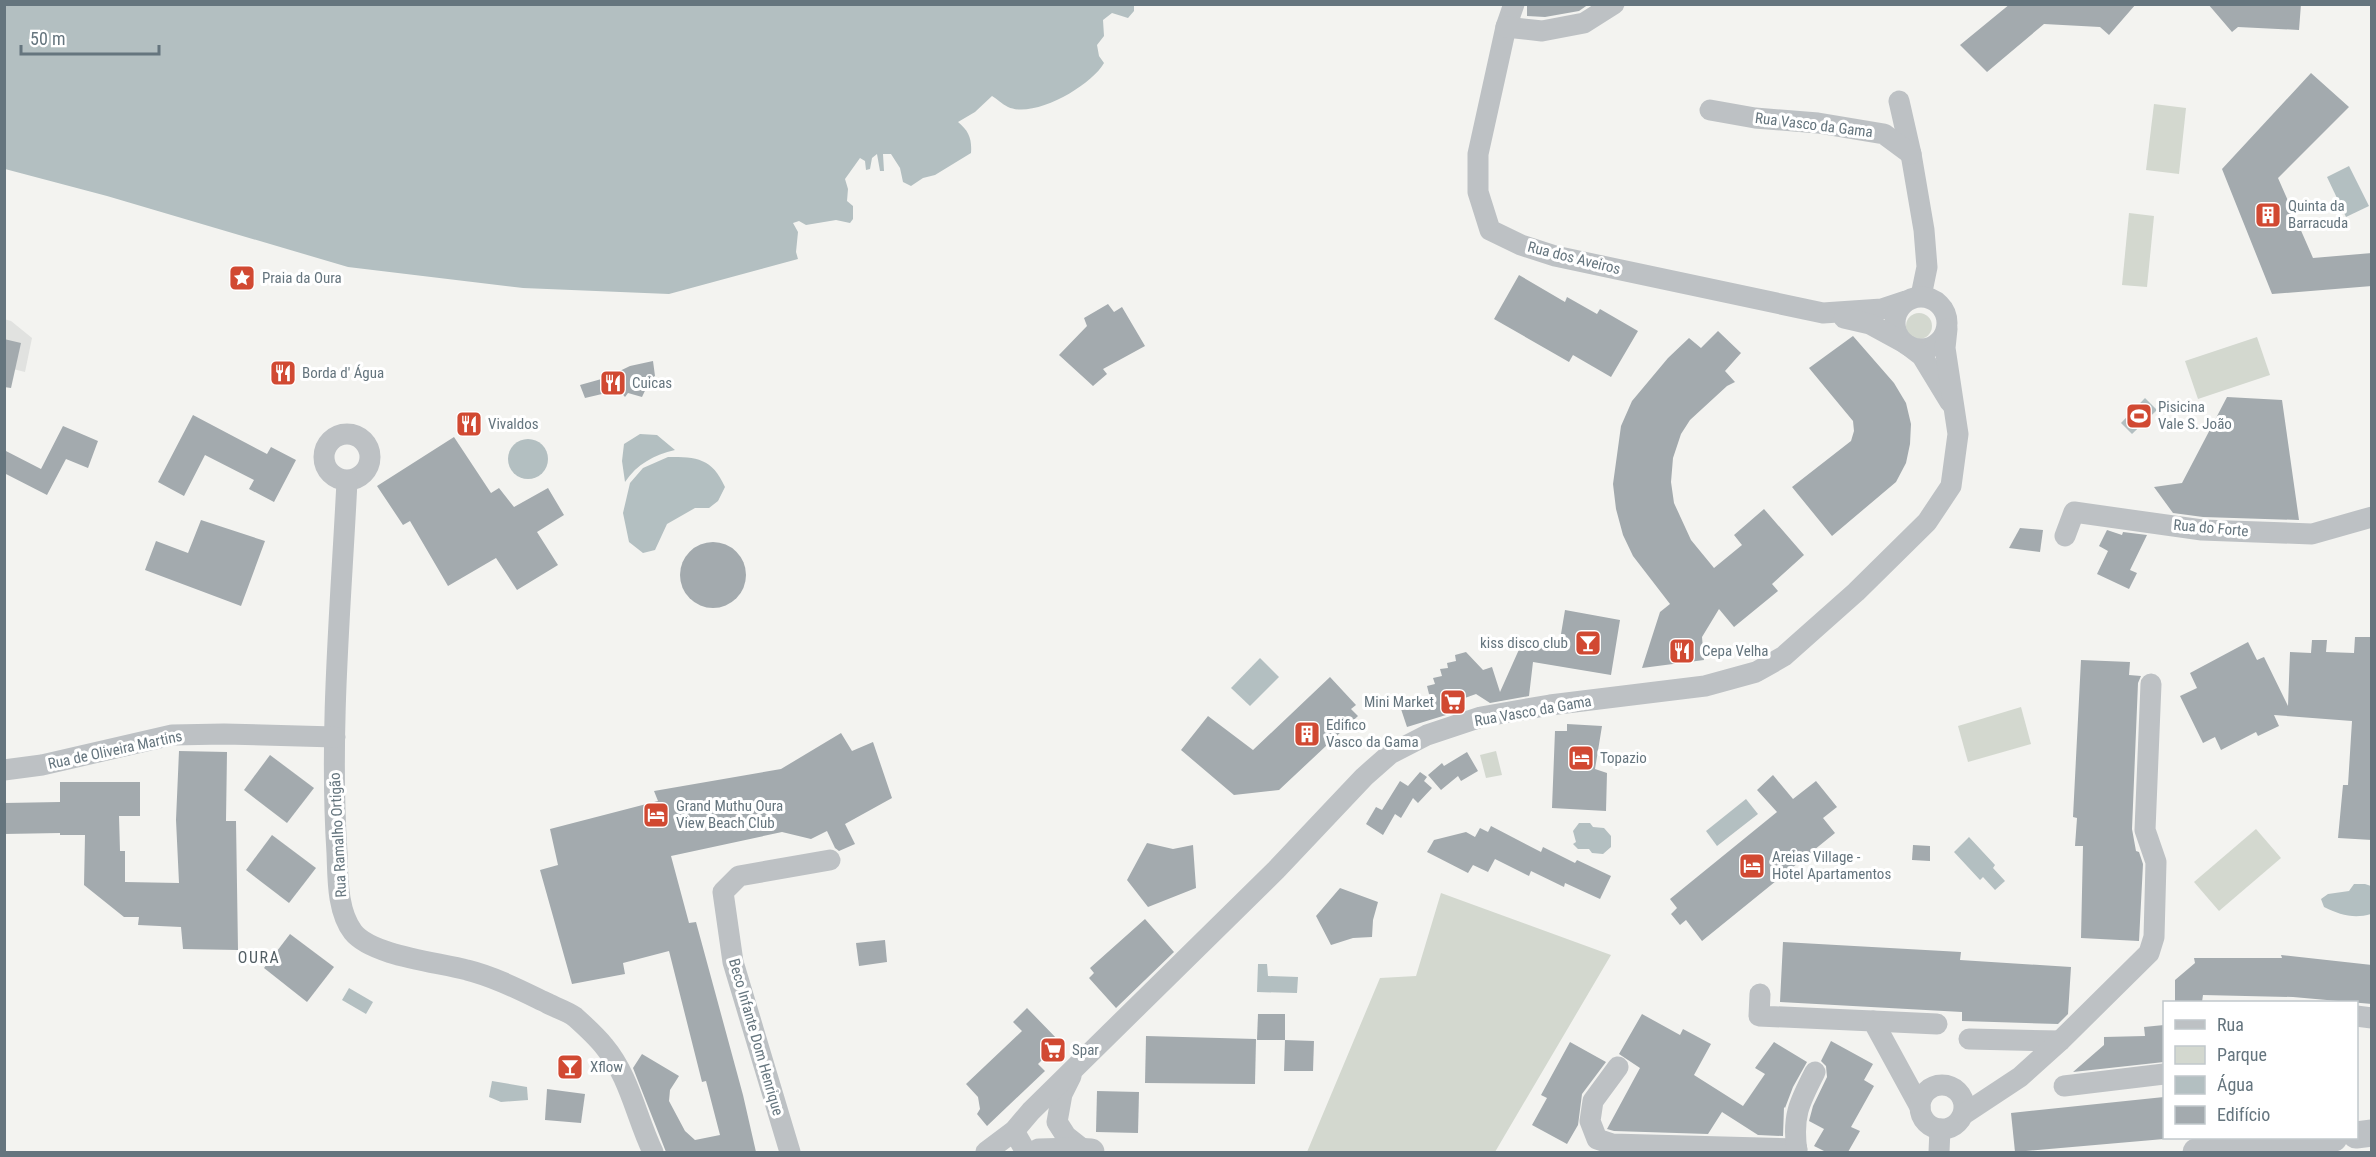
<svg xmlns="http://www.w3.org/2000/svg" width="2376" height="1157" font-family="'Roboto Condensed',sans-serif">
<rect width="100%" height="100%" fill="#f3f3f0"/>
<path fill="#e1e2e0" d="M 4,319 L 11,321 L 32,338 L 25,372 L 5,367 Z"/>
<g fill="#d3d8cf">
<path d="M 2154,104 L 2186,108 L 2179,174 L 2146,170 Z"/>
<path d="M 2129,213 L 2154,216 L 2147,287 L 2122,285 Z"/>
<circle cx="1919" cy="326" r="13"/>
<path d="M 2257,337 L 2270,375 L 2198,399 L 2185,361 Z"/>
<path d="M 2021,707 L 2031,744 L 1968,762 L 1958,726 Z"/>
<path d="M 1496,751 L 1502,775 L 1486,778 L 1480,755 Z"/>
<path d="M 2256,829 L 2281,858 L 2219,911 L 2194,882 Z"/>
<path d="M 1441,893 L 1611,955 L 1495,1152 L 1307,1152 L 1380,978 L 1416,976 Z"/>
</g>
<g fill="#b3bfc1">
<path d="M 1134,5 L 1134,11 L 1128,18 L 1112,13 L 1103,20 L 1104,36 L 1097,45 L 1099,56 L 1104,63 C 1091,86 1034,119 1008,107 C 1002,104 997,99 992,96 L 975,112 L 958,122 C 969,131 972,139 971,153 L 935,175 L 923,178 L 911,186 L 903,182 L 900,168 L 891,154 L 883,154 L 884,171 L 880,171 L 877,154 L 872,158 L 870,169 L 866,170 L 865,161 L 860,158 L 845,179 L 848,189 L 847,201 L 853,206 L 853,219 L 850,223 L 836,220 L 806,225 L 799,221 L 793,223 L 798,232 L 796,252 L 798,259 L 669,294 L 523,288 L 348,267 L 107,196 L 5,169 L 5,5 Z"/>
<path d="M 2349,166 L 2369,206 L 2346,217 L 2327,177 Z"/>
<path d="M 2145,398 L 2157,410 L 2132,434 L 2121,423 Z"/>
<path d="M 640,434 L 657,435 L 675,450 C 654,455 637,464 625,482 L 622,461 L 624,444 Z"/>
<circle cx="528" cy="459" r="20"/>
<path d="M 668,457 C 697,457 712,458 725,487 L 718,501 L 709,508 L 695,508 L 667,524 L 655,550 L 643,553 L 629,542 L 623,513 L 630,483 L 643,468 Z"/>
<path d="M 1260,658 L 1279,677 L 1250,706 L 1231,688 Z"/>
<path d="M 1746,799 L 1758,814 L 1717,846 L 1706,831 Z"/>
<path d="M 1579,823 L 1590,823 L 1593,827 L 1604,828 L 1611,836 L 1611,847 L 1603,854 L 1592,853 L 1589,849 L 1578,849 L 1573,844 L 1576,842 L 1573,831 Z"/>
<path d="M 1969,837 L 1995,865 L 1993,868 L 2005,881 L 1995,890 L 1983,877 L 1980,880 L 1954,852 Z"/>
<path d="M 2354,884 L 2365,884 L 2371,886 L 2371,914 C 2354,919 2340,915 2324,907 L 2321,899 L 2328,894 L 2349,891 Z"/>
<path d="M 1258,964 L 1267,964 L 1268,976 L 1298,977 L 1297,993 L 1257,992 Z"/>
<path d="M 349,988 L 373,1002 L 366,1014 L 342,1000 Z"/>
<path d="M 492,1081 L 527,1087 L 528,1100 L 501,1102 L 489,1097 Z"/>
</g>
<g fill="#a3aaae">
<path d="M 1527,4 L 1589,4 L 1579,11 L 1545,17 L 1527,16 Z"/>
<path d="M 2010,4 L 2136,4 L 2109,35 L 2100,27 L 2044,24 L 1987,72 L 1960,45 Z"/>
<path d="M 2208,4 L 2301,4 L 2299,30 L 2238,27 L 2232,32 Z"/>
<path d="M 2311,73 L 2349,107 L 2278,178 L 2313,258 L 2372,253 L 2372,286 L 2272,294 L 2222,169 Z"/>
<path d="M 1519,275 L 1565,302 L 1567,297 L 1597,314 L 1600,309 L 1638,331 L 1611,377 L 1573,355 L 1569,362 L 1494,319 Z"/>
<path d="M 1108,304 L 1114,312 L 1122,307 L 1145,346 L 1103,369 L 1107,374 L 1093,386 L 1059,355 L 1087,326 L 1084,318 Z"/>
<path d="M 1718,331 L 1741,353 L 1725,371 L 1735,382 L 1727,386 L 1690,420 L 1681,434 L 1673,458 L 1671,482 L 1674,503 L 1691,540 L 1714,568 L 1742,545 L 1734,535 L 1764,509 L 1804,555 L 1772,584 L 1778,591 L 1734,627 L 1719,609 L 1702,637 L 1704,660 L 1642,668 L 1660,612 L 1670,604 L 1633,556 L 1623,535 L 1616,509 L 1613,484 L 1621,426 L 1632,401 L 1668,358 L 1689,338 L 1701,348 Z"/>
<path d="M 1853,336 L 1894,383 L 1906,403 L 1911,424 L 1910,444 L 1906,463 L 1896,482 L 1832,536 L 1792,487 L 1851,441 L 1854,431 L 1853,421 L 1809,368 Z"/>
<path d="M 4,339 L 21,343 L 11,388 L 4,387 Z"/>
<path d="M 653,361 L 655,376 L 651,378 L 642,397 L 628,393 L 625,397 L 619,390 L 585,398 L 580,385 L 605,378 L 630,366 Z"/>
<path d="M 2227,397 L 2282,400 L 2299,520 L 2203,517 L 2173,513 L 2154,487 L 2182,483 Z"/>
<path d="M 193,415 L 267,454 L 271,447 L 296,460 L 274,502 L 249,489 L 254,480 L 205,455 L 184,496 L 158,482 Z"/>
<path d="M 63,426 L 98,441 L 88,468 L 66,459 L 47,495 L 4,473 L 4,450 L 41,469 Z"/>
<path d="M 454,437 L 491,493 L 499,488 L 514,507 L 548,488 L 564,515 L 537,532 L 558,565 L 517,590 L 496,558 L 448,586 L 410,521 L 403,525 L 377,486 Z"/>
<path d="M 201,520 L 265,541 L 241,606 L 145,570 L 156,541 L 188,553 Z"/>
<path d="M 2020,528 L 2043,530 L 2040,552 L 2009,548 Z"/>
<path d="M 2107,530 L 2122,535 L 2123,532 L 2147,535 L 2130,570 L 2137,573 L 2129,589 L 2097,574 L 2108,551 L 2099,546 Z"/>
<circle cx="713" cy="575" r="33"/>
<path d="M 1565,610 L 1620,620 L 1611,675 L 1533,662 L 1529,696 L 1490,703 L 1476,694 L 1448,704 L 1446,715 L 1407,727 L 1400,706 L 1430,698 L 1427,686 L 1435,684 L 1433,678 L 1442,676 L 1440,669 L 1448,668 L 1447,663 L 1456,661 L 1455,655 L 1466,652 L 1483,670 L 1492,667 L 1500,692 L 1521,645 L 1560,640 Z"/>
<path d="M 2355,637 L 2372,637 L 2372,840 L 2338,838 L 2343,785 L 2348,785 L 2352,721 L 2274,715 L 2279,726 L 2258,736 L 2256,732 L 2221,750 L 2215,737 L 2203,743 L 2180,696 L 2197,688 L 2190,673 L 2248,642 L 2257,660 L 2264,657 L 2288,706 L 2290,652 L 2311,653 L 2312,640 L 2327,640 L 2326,652 L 2354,653 Z"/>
<path d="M 2081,660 L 2130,662 L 2129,675 L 2141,676 L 2138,683 L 2132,829 L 2136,851 L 2139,852 L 2143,864 L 2139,941 L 2081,938 L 2083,846 L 2075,846 L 2077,818 L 2073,817 Z"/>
<path d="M 1330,677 L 1356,705 L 1351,709 L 1358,716 L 1279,790 L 1234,795 L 1181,750 L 1208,716 L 1253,750 Z"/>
<path d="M 1567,724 L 1602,726 L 1595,769 L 1607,773 L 1606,811 L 1552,808 L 1555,731 L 1567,731 Z"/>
<path d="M 841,733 L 852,751 L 873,742 L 892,798 L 845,824 L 855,844 L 839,851 L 835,848 L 827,831 L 811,839 L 782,832 L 671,856 L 689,923 L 696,922 L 743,1095 L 756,1152 L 666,1152 L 633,1068 L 642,1054 L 679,1076 L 670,1090 L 669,1101 L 685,1131 L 695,1140 L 720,1135 L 706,1081 L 702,1082 L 669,951 L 623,963 L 625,974 L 572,984 L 540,870 L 558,865 L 550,829 L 658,801 L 654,791 L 781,769 Z"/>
<path d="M 179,751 L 227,752 L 226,821 L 236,821 L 238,950 L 183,949 L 181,927 L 138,925 L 139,917 L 124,917 L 84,885 L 85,835 L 60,835 L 60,833 L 4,834 L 4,803 L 60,802 L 60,782 L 140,782 L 140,816 L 119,816 L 120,851 L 125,851 L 125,882 L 179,883 L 176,820 Z"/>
<path d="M 1467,752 L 1478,771 L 1461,781 L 1458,776 L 1441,790 L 1428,775 L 1442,763 L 1444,766 Z"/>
<path d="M 270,755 L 314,788 L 287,823 L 244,790 Z"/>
<path d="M 1420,772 L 1427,777 L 1424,781 L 1432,788 L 1418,803 L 1413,798 L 1401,818 L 1395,814 L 1383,835 L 1366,824 L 1376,807 L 1382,810 L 1400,781 L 1408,786 Z"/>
<path d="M 1773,775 L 1793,799 L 1816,781 L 1837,807 L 1823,818 L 1835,833 L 1702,941 L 1686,920 L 1680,925 L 1671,914 L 1677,908 L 1670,899 L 1777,812 L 1757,790 Z"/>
<path d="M 1491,826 L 1541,852 L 1543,847 L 1575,863 L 1577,860 L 1611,876 L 1600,899 L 1565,883 L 1564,887 L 1531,871 L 1529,876 L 1495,859 L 1488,872 L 1473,865 L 1468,873 L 1427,852 L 1434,840 L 1466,832 L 1475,837 L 1480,828 L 1488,832 Z"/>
<path d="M 272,835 L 316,868 L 289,903 L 246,870 Z"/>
<path d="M 1147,843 L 1173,849 L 1193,845 L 1196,888 L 1148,907 L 1127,880 Z"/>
<path d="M 1913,845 L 1930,846 L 1930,861 L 1912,860 Z"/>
<path d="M 1340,888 L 1378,902 L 1373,920 L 1372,937 L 1353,938 L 1331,945 L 1316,916 Z"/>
<path d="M 1145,919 L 1174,952 L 1116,1008 L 1089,978 L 1094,973 L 1090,968 Z"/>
<path d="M 290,934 L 334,967 L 307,1002 L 264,968 Z"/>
<path d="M 885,940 L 887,962 L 859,966 L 856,943 Z"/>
<path d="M 1783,942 L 1961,952 L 1960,960 L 2071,967 L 2068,1014 L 2058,1024 L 1962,1021 L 1962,1012 L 1780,1002 Z"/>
<path d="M 2281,955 L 2372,965 L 2372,1004 L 2293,997 L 2203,995 L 2202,1002 L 2175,1002 L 2175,980 L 2195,963 L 2194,958 L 2282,958 Z"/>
<path d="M 1027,1008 L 1060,1042 L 1038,1064 L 1045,1071 L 987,1126 L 977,1114 L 980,1109 L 978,1097 L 966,1084 L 1022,1031 L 1013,1022 Z"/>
<path d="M 1258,1014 L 1285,1014 L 1285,1040 L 1257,1040 Z"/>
<path d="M 1642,1014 L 1680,1035 L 1683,1029 L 1711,1044 L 1694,1075 L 1743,1106 L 1765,1074 L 1755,1068 L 1774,1042 L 1807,1062 L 1793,1087 L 1785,1108 L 1784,1107 L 1783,1136 L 1758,1135 L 1722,1112 L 1708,1134 L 1614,1131 L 1607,1129 L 1640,1068 L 1619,1054 Z"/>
<path d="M 2164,1025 L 2164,1062 L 2073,1072 L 2104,1045 L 2104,1037 L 2145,1036 L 2144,1027 Z"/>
<path d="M 1146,1036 L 1256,1039 L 1255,1084 L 1145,1083 Z"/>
<path d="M 1285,1040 L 1314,1041 L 1313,1071 L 1284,1071 Z"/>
<path d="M 1831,1041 L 1873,1064 L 1864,1080 L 1874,1086 L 1851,1127 L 1860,1131 L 1848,1152 L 1826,1152 L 1814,1146 L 1824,1129 L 1809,1121 L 1813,1106 L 1827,1077 L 1826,1066 L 1821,1061 Z"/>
<path d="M 1570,1042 L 1606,1062 L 1582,1094 L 1578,1125 L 1567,1144 L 1532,1125 L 1547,1098 L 1541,1095 Z"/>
<path d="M 547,1089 L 585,1094 L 581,1123 L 545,1120 Z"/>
<path d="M 1097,1091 L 1139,1092 L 1138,1133 L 1096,1132 Z"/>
<path d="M 2164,1097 L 2164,1139 L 2015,1152 L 2011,1113 Z"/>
</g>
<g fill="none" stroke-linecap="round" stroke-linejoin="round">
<g stroke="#bdc1c4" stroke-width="21">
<path d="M 1514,4 L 1506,27 L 1478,154 L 1478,192 L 1490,230 L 1521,245 L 1555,256 L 1823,313 L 1882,309 L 1906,301"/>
<path d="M 1506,27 L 1542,31 L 1584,23 L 1614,4"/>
<path d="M 1899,101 L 1911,154 L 1924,230 L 1927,267 L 1921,296"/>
<path d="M 1710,110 L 1755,118 L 1818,123 L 1884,134 L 1911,154"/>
<circle cx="1921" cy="323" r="26"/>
<path d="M 1844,318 L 1870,324 L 1903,342"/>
<path d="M 1909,346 L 1922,356 L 1950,402"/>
<circle cx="347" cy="457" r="23"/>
<path d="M 347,481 C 341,604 329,729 337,853 C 338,878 337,911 353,932 C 372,956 438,962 467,970 C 495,977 522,991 547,1003 C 556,1008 567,1011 575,1017 C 585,1026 596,1036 604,1046 C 630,1077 636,1117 653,1152"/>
<path d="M 2065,536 L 2074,512 L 2202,530 L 2312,534 L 2372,517"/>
<path d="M 4,770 L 42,765 L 172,735 L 224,734 L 335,737"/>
<path d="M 1760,994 L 1759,1016 L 1873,1021 L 1920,1107"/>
<path d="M 2356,1016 L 2372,1018"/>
<path d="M 1873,1021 L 1937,1024"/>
<path d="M 1969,1039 L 2060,1041"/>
<path d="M 1618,1067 L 1593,1101 L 1590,1121 L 1597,1139 L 1612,1144 L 1797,1149"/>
<path d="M 1071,1076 L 1062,1094 L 1057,1122 L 1066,1136 L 1085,1151"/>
<circle cx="1942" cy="1107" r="22"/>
<path d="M 2064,1086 L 2164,1074"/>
<path d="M 1964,1114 L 2020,1077 L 2060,1041 L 2149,953 L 2154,937 L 2156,862 L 2145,830 L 2151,684"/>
<path d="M 1014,1131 L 1026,1152"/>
<path d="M 790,1152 L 733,962 L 723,892 L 739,876 L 830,860"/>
<path d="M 986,1152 L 1014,1131 L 1031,1111 L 1276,870 L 1364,777 L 1390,754 L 1427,735 L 1481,717 L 1550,705 L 1705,686 L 1756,672 L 1784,656 L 1856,592 L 1927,522 L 1951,486 L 1958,434 L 1945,348 L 1947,329"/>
<path d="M 1797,1152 C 1792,1116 1799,1103 1815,1072"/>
<path d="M 1939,1152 L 1940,1129"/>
</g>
<g stroke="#bdc1c4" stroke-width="27">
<path d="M 2356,1135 L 2372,1133"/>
<path d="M 1039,1152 L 1075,1151 L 1091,1152"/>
<path d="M 2196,1152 L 2334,1138"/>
</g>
</g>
<defs>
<symbol id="building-square" viewBox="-11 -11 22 22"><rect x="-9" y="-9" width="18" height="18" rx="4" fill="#d14932" stroke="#fff"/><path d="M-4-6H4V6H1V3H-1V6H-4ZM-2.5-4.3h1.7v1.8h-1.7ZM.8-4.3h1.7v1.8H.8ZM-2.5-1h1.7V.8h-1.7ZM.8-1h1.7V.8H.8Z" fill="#fff"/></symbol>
<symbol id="sight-square" viewBox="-11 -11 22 22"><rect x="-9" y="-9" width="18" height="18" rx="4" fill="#d14932" stroke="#fff"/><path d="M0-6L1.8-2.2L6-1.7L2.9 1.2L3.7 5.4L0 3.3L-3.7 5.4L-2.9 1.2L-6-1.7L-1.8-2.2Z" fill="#fff"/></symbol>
<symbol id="restaurant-square" viewBox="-11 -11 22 22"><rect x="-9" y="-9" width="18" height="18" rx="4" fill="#d14932" stroke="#fff"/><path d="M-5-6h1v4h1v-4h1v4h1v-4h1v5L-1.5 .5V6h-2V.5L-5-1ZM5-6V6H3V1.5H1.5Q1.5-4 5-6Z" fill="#fff"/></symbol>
<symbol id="stadium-square" viewBox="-11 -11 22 22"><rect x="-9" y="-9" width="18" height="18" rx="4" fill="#d14932" stroke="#fff"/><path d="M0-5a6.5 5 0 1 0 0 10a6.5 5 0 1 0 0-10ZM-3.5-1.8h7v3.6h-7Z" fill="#fff"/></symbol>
<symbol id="bar-square" viewBox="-11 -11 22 22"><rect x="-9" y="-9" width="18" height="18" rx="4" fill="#d14932" stroke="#fff"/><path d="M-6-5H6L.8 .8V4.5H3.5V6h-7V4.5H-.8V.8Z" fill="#fff"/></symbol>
<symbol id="supermarket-square" viewBox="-11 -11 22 22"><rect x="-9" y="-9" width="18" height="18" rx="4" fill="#d14932" stroke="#fff"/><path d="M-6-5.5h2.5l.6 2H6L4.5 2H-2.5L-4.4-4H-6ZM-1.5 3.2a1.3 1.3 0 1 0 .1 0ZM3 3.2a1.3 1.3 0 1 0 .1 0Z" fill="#fff"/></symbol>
<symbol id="hotel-square" viewBox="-11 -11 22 22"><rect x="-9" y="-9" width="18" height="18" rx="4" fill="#d14932" stroke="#fff"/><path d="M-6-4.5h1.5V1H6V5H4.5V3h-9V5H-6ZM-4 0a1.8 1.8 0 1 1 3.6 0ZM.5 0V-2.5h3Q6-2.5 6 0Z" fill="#fff"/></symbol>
</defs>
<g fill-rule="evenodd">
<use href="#building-square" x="2253" y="200" width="30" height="30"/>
<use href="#sight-square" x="227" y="263" width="30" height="30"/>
<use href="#restaurant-square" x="268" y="358" width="30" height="30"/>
<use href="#restaurant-square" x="598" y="368" width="30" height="30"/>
<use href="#stadium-square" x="2124" y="401" width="30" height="30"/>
<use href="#restaurant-square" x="454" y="409" width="30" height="30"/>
<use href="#bar-square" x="1573" y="628" width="30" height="30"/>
<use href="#restaurant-square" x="1667" y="636" width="30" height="30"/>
<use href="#supermarket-square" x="1438" y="687" width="30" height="30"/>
<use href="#building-square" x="1292" y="719" width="30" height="30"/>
<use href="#hotel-square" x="1566" y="743" width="30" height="30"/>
<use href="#hotel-square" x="641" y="800" width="30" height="30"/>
<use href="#hotel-square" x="1737" y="851" width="30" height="30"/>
<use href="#supermarket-square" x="1038" y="1035" width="30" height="30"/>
<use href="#bar-square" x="555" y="1052" width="30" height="30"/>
</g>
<g text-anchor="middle" stroke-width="6" stroke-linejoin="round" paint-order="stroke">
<g font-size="15" fill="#65757e" stroke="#fff">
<text transform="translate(1814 125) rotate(7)" y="5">Rua Vasco da Gama</text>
<text transform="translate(1574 258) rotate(14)" y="5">Rua dos Aveiros</text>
<text transform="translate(2211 528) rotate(5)" y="5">Rua do Forte</text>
<text transform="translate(1533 711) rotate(-10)" y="5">Rua Vasco da Gama</text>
<text transform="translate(115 750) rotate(-12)" y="5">Rua de Oliveira Martins</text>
<text transform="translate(338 835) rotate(-93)" y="5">Rua Ramalho Ortigão</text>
<text transform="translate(756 1037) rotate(74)" y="5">Beco Infante Dom Henrique</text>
</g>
<g font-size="15" fill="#65757e" stroke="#fff" text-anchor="start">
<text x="2288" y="211">Quinta da<tspan x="2288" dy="17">Barracuda</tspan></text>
<text x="262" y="283">Praia da Oura</text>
<text x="302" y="378">Borda d' Água</text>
<text x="632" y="388">Cuicas</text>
<text x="2158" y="412">Pisicina<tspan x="2158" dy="17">Vale S. João</tspan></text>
<text x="488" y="429">Vivaldos</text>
<text x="1568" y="648" text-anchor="end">kiss disco club</text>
<text x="1702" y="656">Cepa Velha</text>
<text x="1434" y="707" text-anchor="end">Mini Market</text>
<text x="1326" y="730">Edifico<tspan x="1326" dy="17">Vasco da Gama</tspan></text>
<text x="1600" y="763">Topazio</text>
<text x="676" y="811">Grand Muthu Oura<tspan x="676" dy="17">View Beach Club</tspan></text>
<text x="1772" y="862">Areias Village -<tspan x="1772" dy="17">Hotel Apartamentos</tspan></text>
<text x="1072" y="1055">Spar</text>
<text x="590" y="1072">Xflow</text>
</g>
<g font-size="16" letter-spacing="1.5" fill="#525e64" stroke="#fff">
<text x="259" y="963">OURA</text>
</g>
</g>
<rect width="2376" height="1157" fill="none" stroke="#65757e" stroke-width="12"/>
<rect x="2163" y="1001" width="195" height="138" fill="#ffffff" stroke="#c1c8cb" stroke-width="1.5"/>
<rect x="2175" y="1020" width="30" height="9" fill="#bdc1c4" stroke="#c1c8cb" stroke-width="1.5"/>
<text x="2217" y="1031" font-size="18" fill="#65757e">Rua</text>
<rect x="2175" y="1046" width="30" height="18" fill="#d3d8cf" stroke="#c1c8cb" stroke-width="1.5"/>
<text x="2217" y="1061" font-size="18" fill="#65757e">Parque</text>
<rect x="2175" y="1076" width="30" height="18" fill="#b3bfc1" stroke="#c1c8cb" stroke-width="1.5"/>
<text x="2217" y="1091" font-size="18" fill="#65757e">Água</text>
<rect x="2175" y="1106" width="30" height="18" fill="#a3aaae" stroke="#c1c8cb" stroke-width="1.5"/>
<text x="2217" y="1121" font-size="18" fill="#65757e">Edifício</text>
<path d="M21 45v9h138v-9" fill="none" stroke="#65757e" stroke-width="3"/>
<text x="30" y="45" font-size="18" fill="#65757e" stroke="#ffffff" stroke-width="4.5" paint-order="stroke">50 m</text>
</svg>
